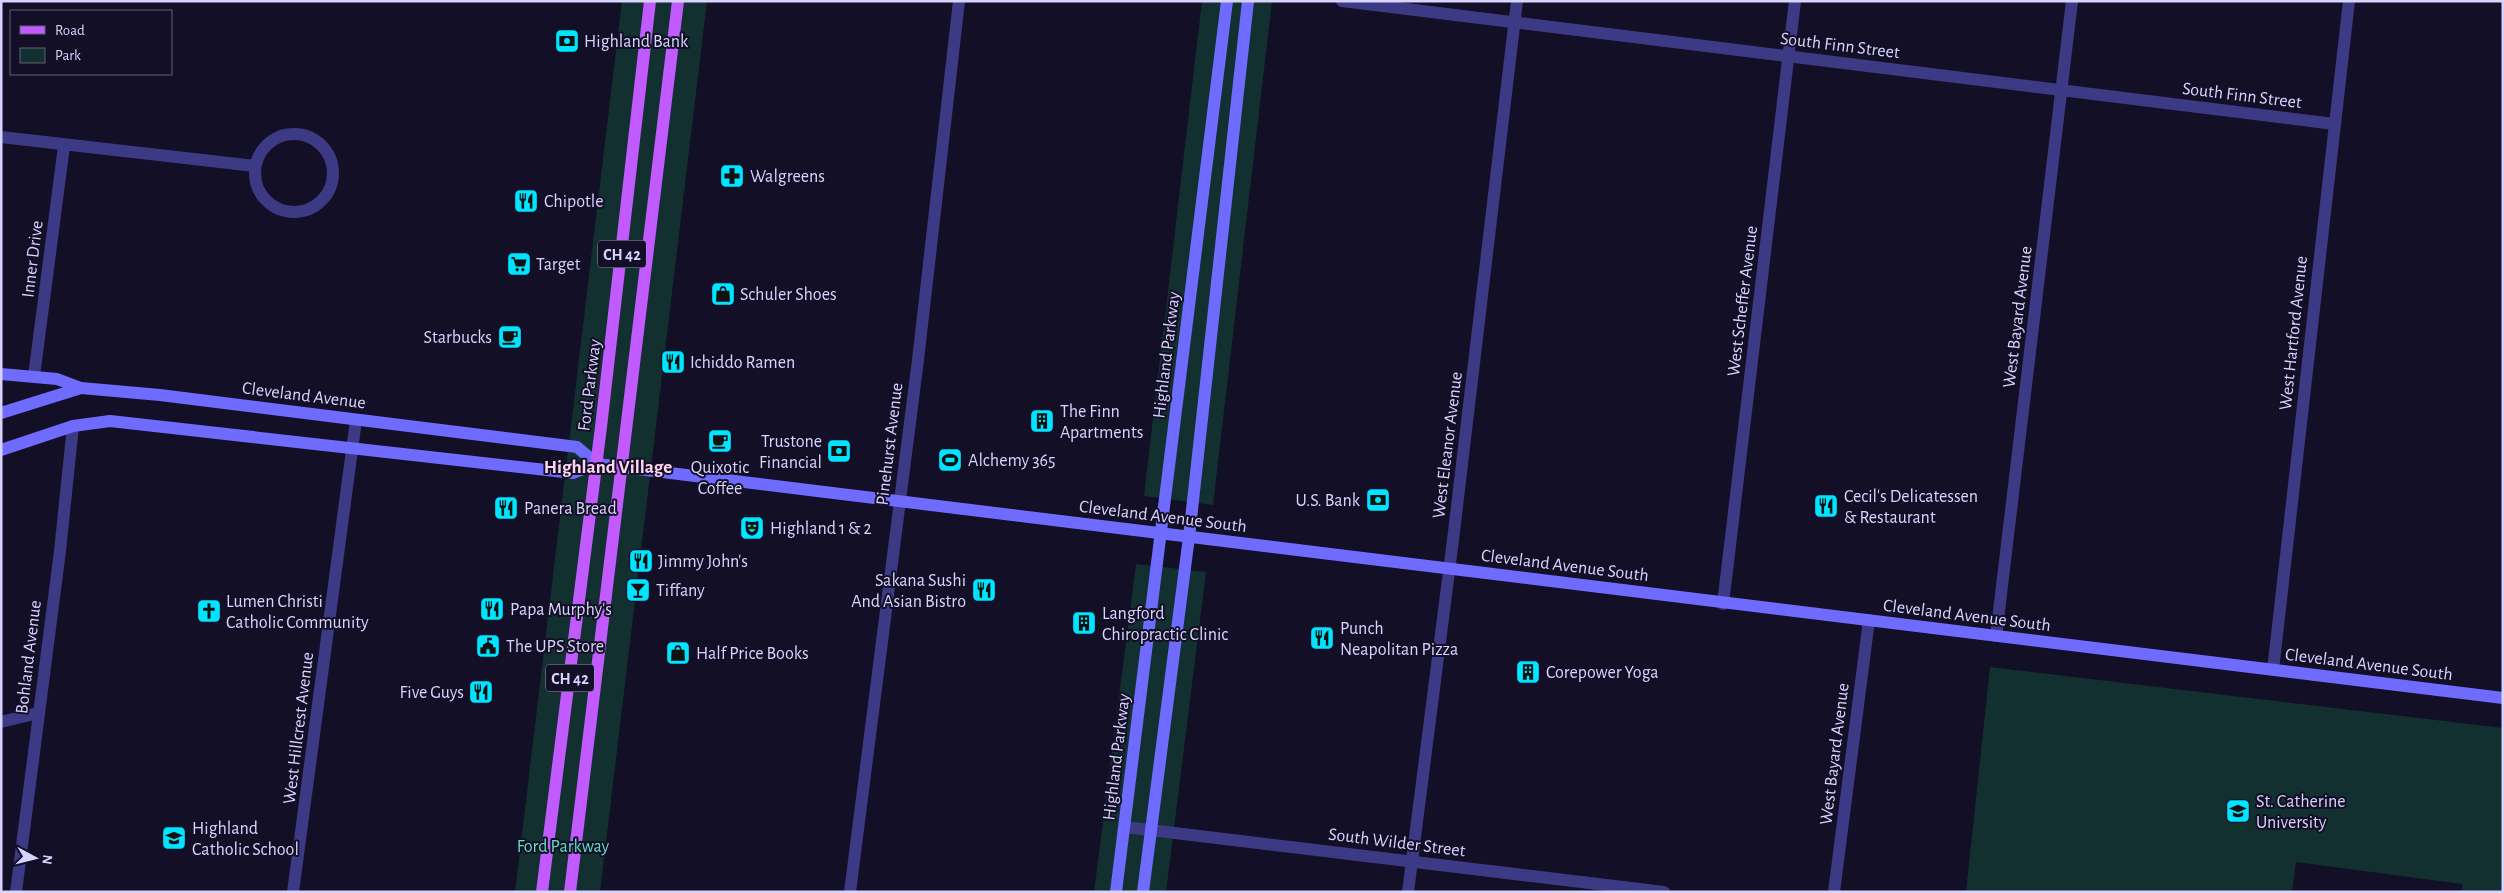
<svg xmlns="http://www.w3.org/2000/svg" width="2504" height="893" font-family="'Alegreya Sans',sans-serif">
<rect width="100%" height="100%" fill="#130f26"/>
<g fill="#12302f">
<path d="M 622,1 L 707,1 L 600,892 L 515,892 Z"/>
<path d="M 1202,1 L 1272,1 L 1213,505 L 1144,496 Z"/>
<path d="M 1136,564 L 1206,572 L 1166,892 L 1094,892 Z"/>
<path d="M 1990,667 L 2503,728 L 2503,892 L 2462,892 L 2462,884 L 2296,862 L 2292,892 L 1966,892 Z"/>
</g>
<g fill="none" stroke-linecap="round" stroke-linejoin="round">
<g stroke="#3d3a85" stroke-width="12">
<path d="M 1342,1 L 2334,124"/>
<circle cx="294" cy="173" r="39"/>
<path d="M 1,137 L 255,166"/>
<path d="M 34,376 L 64,146"/>
<path d="M 1723,604 L 1795,1"/>
<path d="M 1996,636 L 2072,1"/>
<path d="M 2273,670 L 2349,1"/>
<path d="M 1,722 L 38,713"/>
<path d="M 1125,827 L 1664,892"/>
<path d="M 16,892 L 60,551 L 73,426"/>
<path d="M 293,892 L 356,420"/>
<path d="M 850,892 L 918,360 L 959,1"/>
<path d="M 1408,892 L 1453,540 L 1517,1"/>
<path d="M 1834,892 L 1869,620"/>
</g>
<g stroke="#6f6bff" stroke-width="12">
<path d="M 1,374 L 57,379 L 81,388 L 160,395 L 577,447 L 597,464"/>
<path d="M 1,413 L 81,388"/>
<path d="M 1,450 L 73,426 L 110,421 L 573,473 L 597,464 L 2503,698"/>
<path d="M 1116,892 L 1227,1"/>
<path d="M 1143,892 L 1189,537 L 1248,1"/>
</g>
<g stroke="#c25bff" stroke-width="12">
<path d="M 542,892 L 601,427 L 650,1"/>
<path d="M 570,892 L 678,1"/>
</g>
</g>
<defs>
<symbol id="bank-square" viewBox="-11 -11 22 22"><rect x="-9" y="-9" width="18" height="18" rx="4" fill="#00e5ff" stroke="#130f26"/><path d="M-6-4H6V4H-6ZM0-2.3a2.3 2.3 0 1 0 0 4.6a2.3 2.3 0 1 0 0-4.6Z" fill="#111"/></symbol>
<symbol id="pharmacy-square" viewBox="-11 -11 22 22"><rect x="-9" y="-9" width="18" height="18" rx="4" fill="#00e5ff" stroke="#130f26"/><path d="M-2-6h4v4h4v4h-4v4h-4v-4h-4v-4h4Z" fill="#111"/></symbol>
<symbol id="restaurant-square" viewBox="-11 -11 22 22"><rect x="-9" y="-9" width="18" height="18" rx="4" fill="#00e5ff" stroke="#130f26"/><path d="M-5-6h1v4h1v-4h1v4h1v-4h1v5L-1.5 .5V6h-2V.5L-5-1ZM5-6V6H3V1.5H1.5Q1.5-4 5-6Z" fill="#111"/></symbol>
<symbol id="supermarket-square" viewBox="-11 -11 22 22"><rect x="-9" y="-9" width="18" height="18" rx="4" fill="#00e5ff" stroke="#130f26"/><path d="M-6-5.5h2.5l.6 2H6L4.5 2H-2.5L-4.4-4H-6ZM-1.5 3.2a1.3 1.3 0 1 0 .1 0ZM3 3.2a1.3 1.3 0 1 0 .1 0Z" fill="#111"/></symbol>
<symbol id="shop-square" viewBox="-11 -11 22 22"><rect x="-9" y="-9" width="18" height="18" rx="4" fill="#00e5ff" stroke="#130f26"/><path d="M-5-2.5h2.3a2.7 3.5 0 0 1 5.4 0H5L5.5 6h-11ZM-1.5-2.5h3a1.5 2.3 0 0 0-3 0Z" fill="#111"/></symbol>
<symbol id="cafe-square" viewBox="-11 -11 22 22"><rect x="-9" y="-9" width="18" height="18" rx="4" fill="#00e5ff" stroke="#130f26"/><path d="M-5.5-4.5H6V0H3Q3 3.5 0 3.5H-2.5Q-5.5 3.5-5.5 0ZM3-3.2v2h1.7v-2ZM-6 4.5H4V6H-6Z" fill="#111"/></symbol>
<symbol id="building-square" viewBox="-11 -11 22 22"><rect x="-9" y="-9" width="18" height="18" rx="4" fill="#00e5ff" stroke="#130f26"/><path d="M-4-6H4V6H1V3H-1V6H-4ZM-2.5-4.3h1.7v1.8h-1.7ZM.8-4.3h1.7v1.8H.8ZM-2.5-1h1.7V.8h-1.7ZM.8-1h1.7V.8H.8Z" fill="#111"/></symbol>
<symbol id="stadium-square" viewBox="-11 -11 22 22"><rect x="-9" y="-9" width="18" height="18" rx="4" fill="#00e5ff" stroke="#130f26"/><path d="M0-5a6.5 5 0 1 0 0 10a6.5 5 0 1 0 0-10ZM-3.5-1.8h7v3.6h-7Z" fill="#111"/></symbol>
<symbol id="theatre-square" viewBox="-11 -11 22 22"><rect x="-9" y="-9" width="18" height="18" rx="4" fill="#00e5ff" stroke="#130f26"/><path d="M-5-5.5Q0-4 5-5.5V0Q5 5 0 6Q-5 5-5 0ZM-3.3-2.5H-1v1.5H-3.3ZM1-2.5H3.3v1.5H1ZM-2.8 1Q0 5.5 2.8 1Z" fill="#111"/></symbol>
<symbol id="bar-square" viewBox="-11 -11 22 22"><rect x="-9" y="-9" width="18" height="18" rx="4" fill="#00e5ff" stroke="#130f26"/><path d="M-6-5H6L.8 .8V4.5H3.5V6h-7V4.5H-.8V.8Z" fill="#111"/></symbol>
<symbol id="church-square" viewBox="-11 -11 22 22"><rect x="-9" y="-9" width="18" height="18" rx="4" fill="#00e5ff" stroke="#130f26"/><path d="M-1.2-6h2.4v3.5h3.3v2.4h-3.3V6h-2.4V-.1h-3.3v-2.4h3.3Z" fill="#111"/></symbol>
<symbol id="civic-square" viewBox="-11 -11 22 22"><rect x="-9" y="-9" width="18" height="18" rx="4" fill="#00e5ff" stroke="#130f26"/><path d="M-.6-6.5H3V-4.5H.6V-3L4-1V1h2V6H-6V1h2V-1L-.6-3ZM-1.2 2.5V6h2.4V2.5Z" fill="#111"/></symbol>
<symbol id="university-square" viewBox="-11 -11 22 22"><rect x="-9" y="-9" width="18" height="18" rx="4" fill="#00e5ff" stroke="#130f26"/><path d="M0-5L7-2L0 1L-7-2ZM-4 1L0 2.5L4 1V4Q0 6-4 4Z" fill="#111"/></symbol>
<symbol id="school-square" viewBox="-11 -11 22 22"><rect x="-9" y="-9" width="18" height="18" rx="4" fill="#00e5ff" stroke="#130f26"/><path d="M0-5L7-2L0 1L-7-2ZM-4 1L0 2.5L4 1V4Q0 6-4 4Z" fill="#111"/></symbol>
</defs>
<g fill-rule="evenodd">
<use href="#bank-square" x="553" y="27" width="28" height="28"/>
<use href="#pharmacy-square" x="718" y="162" width="28" height="28"/>
<use href="#restaurant-square" x="512" y="187" width="28" height="28"/>
<use href="#supermarket-square" x="505" y="250" width="28" height="28"/>
<use href="#shop-square" x="709" y="280" width="28" height="28"/>
<use href="#cafe-square" x="496" y="323" width="28" height="28"/>
<use href="#restaurant-square" x="659" y="348" width="28" height="28"/>
<use href="#building-square" x="1028" y="407" width="28" height="28"/>
<use href="#cafe-square" x="706" y="427" width="28" height="28"/>
<use href="#bank-square" x="825" y="437" width="28" height="28"/>
<use href="#stadium-square" x="936" y="446" width="28" height="28"/>
<use href="#bank-square" x="1364" y="486" width="28" height="28"/>
<use href="#restaurant-square" x="1812" y="492" width="28" height="28"/>
<use href="#restaurant-square" x="492" y="494" width="28" height="28"/>
<use href="#theatre-square" x="738" y="514" width="28" height="28"/>
<use href="#restaurant-square" x="627" y="547" width="28" height="28"/>
<use href="#bar-square" x="624" y="576" width="28" height="28"/>
<use href="#restaurant-square" x="970" y="576" width="28" height="28"/>
<use href="#restaurant-square" x="478" y="595" width="28" height="28"/>
<use href="#church-square" x="195" y="597" width="28" height="28"/>
<use href="#building-square" x="1070" y="609" width="28" height="28"/>
<use href="#restaurant-square" x="1308" y="624" width="28" height="28"/>
<use href="#civic-square" x="474" y="632" width="28" height="28"/>
<use href="#shop-square" x="664" y="639" width="28" height="28"/>
<use href="#building-square" x="1514" y="658" width="28" height="28"/>
<use href="#restaurant-square" x="467" y="678" width="28" height="28"/>
<use href="#university-square" x="2224" y="797" width="28" height="28"/>
<use href="#school-square" x="160" y="824" width="28" height="28"/>
</g>
<g text-anchor="middle" stroke-width="4" stroke-linejoin="round" paint-order="stroke">
<g fill="#130f26" stroke="#9e99be" stroke-width="1">
<rect x="598" y="240.5" width="48" height="27" rx="4"/>
<rect x="546" y="664.5" width="48" height="27" rx="4"/>
</g>
<g font-size="16" font-weight="bold" fill="#d9d4ff">
<text x="622" y="260">CH 42</text>
<text x="570" y="684">CH 42</text>
</g>
<g font-size="18" fill="#d9d4ff" stroke="#130f26" text-anchor="start">
<text x="584" y="47">Highland Bank</text>
<text x="750" y="182">Walgreens</text>
<text x="544" y="207">Chipotle</text>
<text x="536" y="270">Target</text>
<text x="740" y="300">Schuler Shoes</text>
<text x="492" y="343" text-anchor="end">Starbucks</text>
<text x="690" y="368">Ichiddo Ramen</text>
<text x="1060" y="417">The Finn<tspan x="1060" dy="21">Apartments</tspan></text>
<text x="822" y="447" text-anchor="end">Trustone<tspan x="822" dy="21">Financial</tspan></text>
<text x="968" y="466">Alchemy 365</text>
<text x="720" y="473" text-anchor="middle">Quixotic<tspan x="720" dy="21">Coffee</tspan></text>
<text x="1844" y="502">Cecil's Delicatessen<tspan x="1844" dy="21">&amp; Restaurant</tspan></text>
<text x="1360" y="506" text-anchor="end">U.S. Bank</text>
<text x="524" y="514">Panera Bread</text>
<text x="770" y="534">Highland 1 &amp; 2</text>
<text x="658" y="567">Jimmy John's</text>
<text x="966" y="586" text-anchor="end">Sakana Sushi<tspan x="966" dy="21">And Asian Bistro</tspan></text>
<text x="656" y="596">Tiffany</text>
<text x="226" y="607">Lumen Christi<tspan x="226" dy="21">Catholic Community</tspan></text>
<text x="510" y="615">Papa Murphy's</text>
<text x="1102" y="619">Langford<tspan x="1102" dy="21">Chiropractic Clinic</tspan></text>
<text x="1340" y="634">Punch<tspan x="1340" dy="21">Neapolitan Pizza</tspan></text>
<text x="506" y="652">The UPS Store</text>
<text x="696" y="659">Half Price Books</text>
<text x="1546" y="678">Corepower Yoga</text>
<text x="464" y="698" text-anchor="end">Five Guys</text>
<text x="2256" y="807">St. Catherine<tspan x="2256" dy="21">University</tspan></text>
<text x="192" y="834">Highland<tspan x="192" dy="21">Catholic School</tspan></text>
</g>
<g font-size="18" fill="#d9d4ff" stroke="#130f26">
<text transform="translate(1840 45) rotate(7)" y="6">South Finn Street</text>
<text transform="translate(2242 95) rotate(7)" y="6">South Finn Street</text>
<text transform="translate(32 259) rotate(-83)" y="6">Inner Drive</text>
<text transform="translate(1742 301) rotate(-83)" y="6">West Scheffer Avenue</text>
<text transform="translate(2017 317) rotate(-83)" y="6">West Bayard Avenue</text>
<text transform="translate(2293 333) rotate(-84)" y="6">West Hartford Avenue</text>
<text transform="translate(1166 355) rotate(-83)" y="6">Highland Parkway</text>
<text transform="translate(589 385) rotate(-83)" y="6">Ford Parkway</text>
<text transform="translate(304 395) rotate(7)" y="6">Cleveland Avenue</text>
<text transform="translate(889 444) rotate(-83)" y="6">Pinehurst Avenue</text>
<text transform="translate(1447 445) rotate(-83)" y="6">West Eleanor Avenue</text>
<text transform="translate(1163 516) rotate(7)" y="6">Cleveland Avenue South</text>
<text transform="translate(1565 565) rotate(7)" y="6">Cleveland Avenue South</text>
<text transform="translate(1967 615) rotate(7)" y="6">Cleveland Avenue South</text>
<text transform="translate(28 657) rotate(-83)" y="6">Bohland Avenue</text>
<text transform="translate(2369 664) rotate(7)" y="6">Cleveland Avenue South</text>
<text transform="translate(298 728) rotate(-83)" y="6">West Hillcrest Avenue</text>
<text transform="translate(1834 754) rotate(-83)" y="6">West Bayard Avenue</text>
<text transform="translate(1116 757) rotate(-83)" y="6">Highland Parkway</text>
<text transform="translate(1397 842) rotate(7)" y="6">South Wilder Street</text>
</g>
<g font-size="18" fill="#5fe0c0" stroke="#130f26">
<text x="563" y="852">Ford Parkway</text>
</g>
<g font-size="19" font-weight="bold" fill="#ffd6f0" stroke="#130f26">
<text x="608" y="473">Highland Village</text>
</g>
</g>
<rect width="2504" height="893" fill="none" stroke="#d9d4ff" stroke-width="5"/>
<rect x="10" y="10" width="162" height="65" fill="#130f26" stroke="#625e7d"/>
<rect x="20" y="26" width="25" height="8" fill="#c25bff" stroke="#625e7d"/>
<text x="55" y="35" font-size="15" fill="#d9d4ff">Road</text>
<rect x="20" y="48" width="25" height="15" fill="#12302f" stroke="#625e7d"/>
<text x="55" y="60" font-size="15" fill="#d9d4ff">Park</text>
<g transform="translate(35 858) rotate(97)" stroke="#130f26" stroke-width="4" paint-order="stroke">
<path d="M0-4L9 19L0 12L-9 19Z" fill="#d9d4ff"/>
<text y="-8" font-size="14" font-weight="bold" text-anchor="middle" fill="#d9d4ff">N</text>
</g>
</svg>
